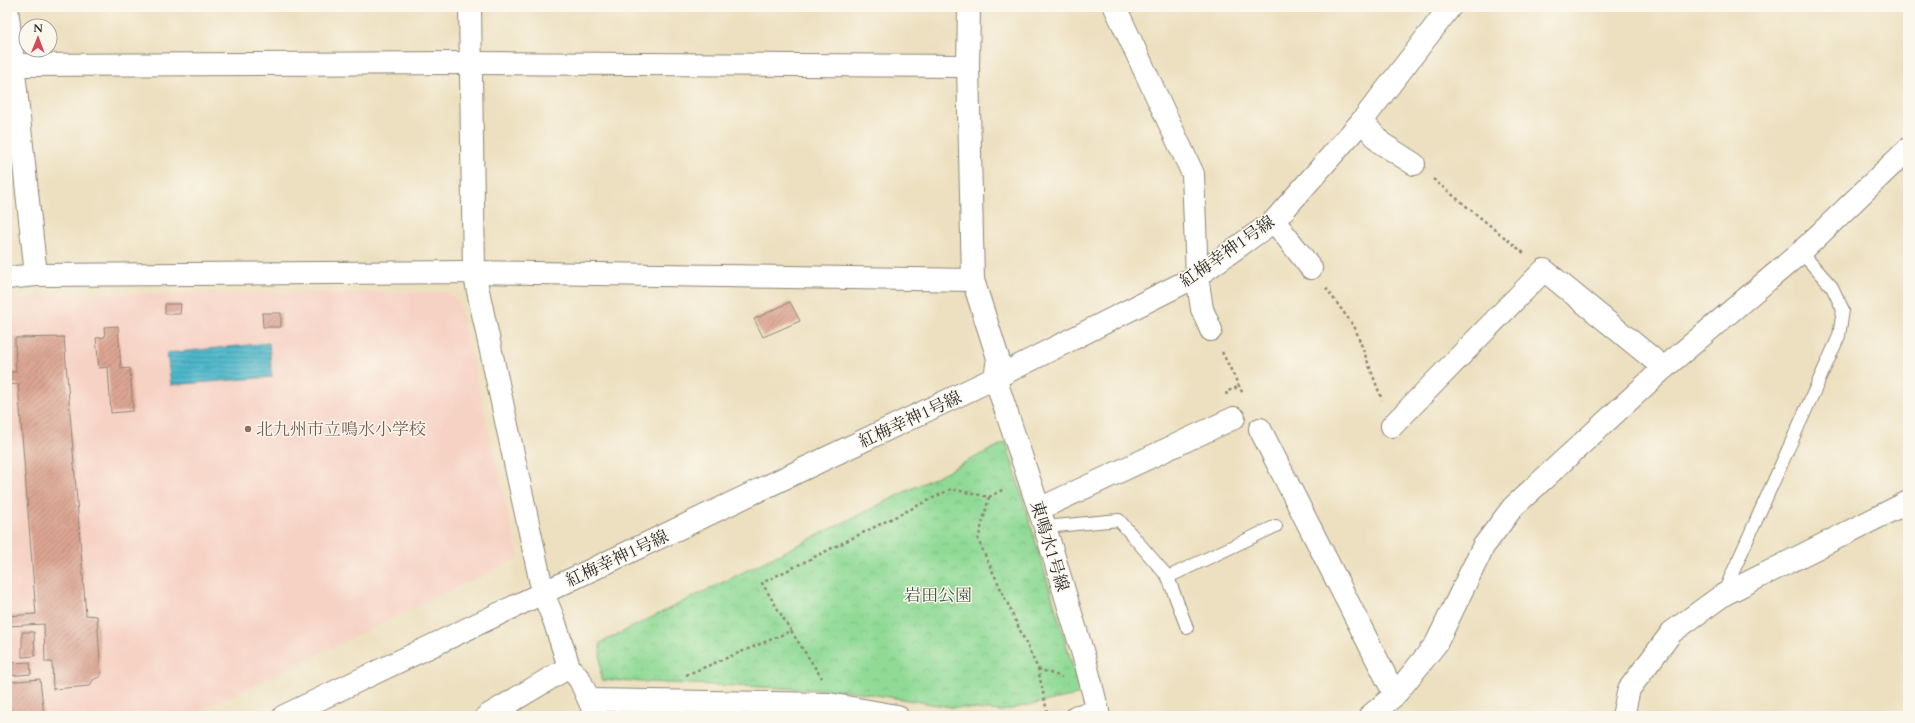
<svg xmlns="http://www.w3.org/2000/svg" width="1915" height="723" font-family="Cardo,'Noto Serif JP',serif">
<defs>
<pattern id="park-crowns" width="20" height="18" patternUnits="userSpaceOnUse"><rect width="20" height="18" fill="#90da96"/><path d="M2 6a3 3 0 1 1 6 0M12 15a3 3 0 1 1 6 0" fill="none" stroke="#7cbb81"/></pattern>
<pattern id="water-rules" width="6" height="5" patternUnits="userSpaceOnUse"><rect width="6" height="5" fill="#4db7cb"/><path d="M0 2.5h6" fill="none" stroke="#4095a5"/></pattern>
<pattern id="building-hatch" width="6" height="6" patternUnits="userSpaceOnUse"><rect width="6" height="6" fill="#dca593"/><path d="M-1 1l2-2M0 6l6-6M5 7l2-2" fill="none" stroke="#b38778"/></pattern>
</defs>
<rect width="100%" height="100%" fill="#fbf7ec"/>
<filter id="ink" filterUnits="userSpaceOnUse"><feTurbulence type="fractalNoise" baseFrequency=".025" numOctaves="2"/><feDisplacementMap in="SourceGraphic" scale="8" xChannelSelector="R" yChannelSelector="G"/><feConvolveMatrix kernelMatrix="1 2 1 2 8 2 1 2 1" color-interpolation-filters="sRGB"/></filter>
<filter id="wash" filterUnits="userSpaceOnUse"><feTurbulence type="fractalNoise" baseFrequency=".012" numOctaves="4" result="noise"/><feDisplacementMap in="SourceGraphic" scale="16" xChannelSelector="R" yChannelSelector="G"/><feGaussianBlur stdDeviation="0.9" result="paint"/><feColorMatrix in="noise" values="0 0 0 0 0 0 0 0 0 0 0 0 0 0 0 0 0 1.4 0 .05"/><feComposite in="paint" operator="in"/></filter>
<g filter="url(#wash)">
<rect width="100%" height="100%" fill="#ede0c0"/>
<path fill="#f6d2c4" d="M 447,292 L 458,300 L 519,558 L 189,716 L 7,716 L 7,300 L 65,294 Z"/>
<path fill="url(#park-crowns)" stroke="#5e8260" d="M 1006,442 L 1081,694 L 1001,711 L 951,707 L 851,691 L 601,680 L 600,643 Z"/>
<path fill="url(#water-rules)" stroke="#3c717b" d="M 269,343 L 272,377 L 171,385 L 167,353 Z"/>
<g id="blocks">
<g fill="url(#building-hatch)">
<path d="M 790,302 L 800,321 L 763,337 L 754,319 Z"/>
<path d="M 165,304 L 181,304 L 180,314 L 165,314 Z"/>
<path d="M 262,313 L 281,313 L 281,327 L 263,327 Z"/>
<path d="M 118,326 L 121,369 L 130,368 L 133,411 L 111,413 L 108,367 L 99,368 L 96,338 L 105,337 L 104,327 Z"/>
<path d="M 64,337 L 86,615 L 97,616 L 101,676 L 93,680 L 90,686 L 53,689 L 52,662 L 45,662 L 44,624 L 7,626 L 7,616 L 36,614 L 18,384 L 7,385 L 7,372 L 16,372 L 15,338 Z"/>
<path d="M 22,632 L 34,632 L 35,656 L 22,657 Z"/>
<path d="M 30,662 L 31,674 L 7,676 L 7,663 Z"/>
<path d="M 40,679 L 44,716 L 7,716 L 7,682 Z"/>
</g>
</g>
</g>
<g filter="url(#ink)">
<use href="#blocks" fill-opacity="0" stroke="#8c8676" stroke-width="1"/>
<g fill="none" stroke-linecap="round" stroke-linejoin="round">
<defs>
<g id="service">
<path d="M 1045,527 L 1119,520 L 1168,577 L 1187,628"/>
<path d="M 1168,577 L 1276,526"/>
<path d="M 1723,594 L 1839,336 L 1843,310 L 1832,287 L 1801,252"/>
</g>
<g id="minor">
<path d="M 470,7 L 474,272 L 543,593 L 554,620 L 569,667 L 580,680 L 596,716"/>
<path d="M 969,7 L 968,66 L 973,280 L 998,358 L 995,378"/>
<path d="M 1115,7 L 1193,174 L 1197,276 L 1202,309 L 1211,330"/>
<path d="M 13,65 L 471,63 L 968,66"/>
<path d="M 1362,121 L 1381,143 L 1414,164"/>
<path d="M 1274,221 L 1311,268"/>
<path d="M 1392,426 L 1544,270 L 1664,368"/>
<path d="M 1260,429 L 1395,695"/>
<path d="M 1039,509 L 1234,418"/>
<path d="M 590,700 L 829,704 L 897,716"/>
<path d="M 487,716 L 569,667"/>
<path d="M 1077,716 L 1098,712"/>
<path d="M 1370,716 L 1395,695 L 1436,644 L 1483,547 L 1513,507 L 1664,368 L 1801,252 L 1908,149"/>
<path d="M 1623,716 L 1629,689 L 1672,632 L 1723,595 L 1908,502"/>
</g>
<g id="tertiary">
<path d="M 7,7 L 36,275"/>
<path d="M 7,278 L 36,275 L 474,272 L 973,280"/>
<path d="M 995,378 L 1045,527 L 1086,664 L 1099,716"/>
<path d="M 284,716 L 995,378 L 1197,276 L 1274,221 L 1362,121 L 1450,7"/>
</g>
</defs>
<use href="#service" stroke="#8c8676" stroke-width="14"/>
<use href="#minor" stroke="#8c8676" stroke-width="24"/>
<use href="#tertiary" stroke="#8c8676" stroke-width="24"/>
<g stroke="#8c8676" stroke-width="2.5" stroke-dasharray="3 3" stroke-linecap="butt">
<path d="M 1433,179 L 1525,254"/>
<path d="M 1326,288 L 1355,328 L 1382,400"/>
<path d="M 1222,352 L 1243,394"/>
<path d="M 1227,395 L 1226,392 L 1240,386"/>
<path d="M 989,497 L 978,540 L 1038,669 L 1048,716"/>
<path d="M 791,631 L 762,583 L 951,489 L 989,497 L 1004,489"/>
<path d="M 1038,669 L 1062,677"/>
<path d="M 686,675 L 791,631 L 822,678"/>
</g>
<use href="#service" stroke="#fff" stroke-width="12"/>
<use href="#minor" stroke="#fff" stroke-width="22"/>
<use href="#tertiary" stroke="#fff" stroke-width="22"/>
</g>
</g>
<circle fill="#8d6e63" stroke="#fbf7ec" stroke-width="1.5" cx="248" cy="429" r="4"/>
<g text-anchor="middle" stroke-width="3" stroke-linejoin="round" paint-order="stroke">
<g font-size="17" fill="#2b2b2b" stroke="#fbf7ec">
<text transform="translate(1227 251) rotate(-35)" y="6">紅梅幸神1号線</text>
<text transform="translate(910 419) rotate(-25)" y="6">紅梅幸神1号線</text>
<text transform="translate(1050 546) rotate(73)" y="6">東鳴水1号線</text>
<text transform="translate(617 558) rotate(-25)" y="6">紅梅幸神1号線</text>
</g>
<g font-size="17" fill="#785e54" stroke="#fbf7ec" text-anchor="start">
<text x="256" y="435">北九州市立鳴水小学校</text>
</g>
<g font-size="17" fill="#445746" stroke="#fbf7ec">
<text x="938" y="601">岩田公園</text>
</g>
</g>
<rect width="1915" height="723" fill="none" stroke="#fbf7ec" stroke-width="24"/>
<g transform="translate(38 38) rotate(1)"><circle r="19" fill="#fbf7ec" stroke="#a8a59f"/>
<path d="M0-3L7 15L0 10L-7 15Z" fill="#d1495b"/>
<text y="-6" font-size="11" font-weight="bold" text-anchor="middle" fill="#2b2b2b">N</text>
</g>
</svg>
